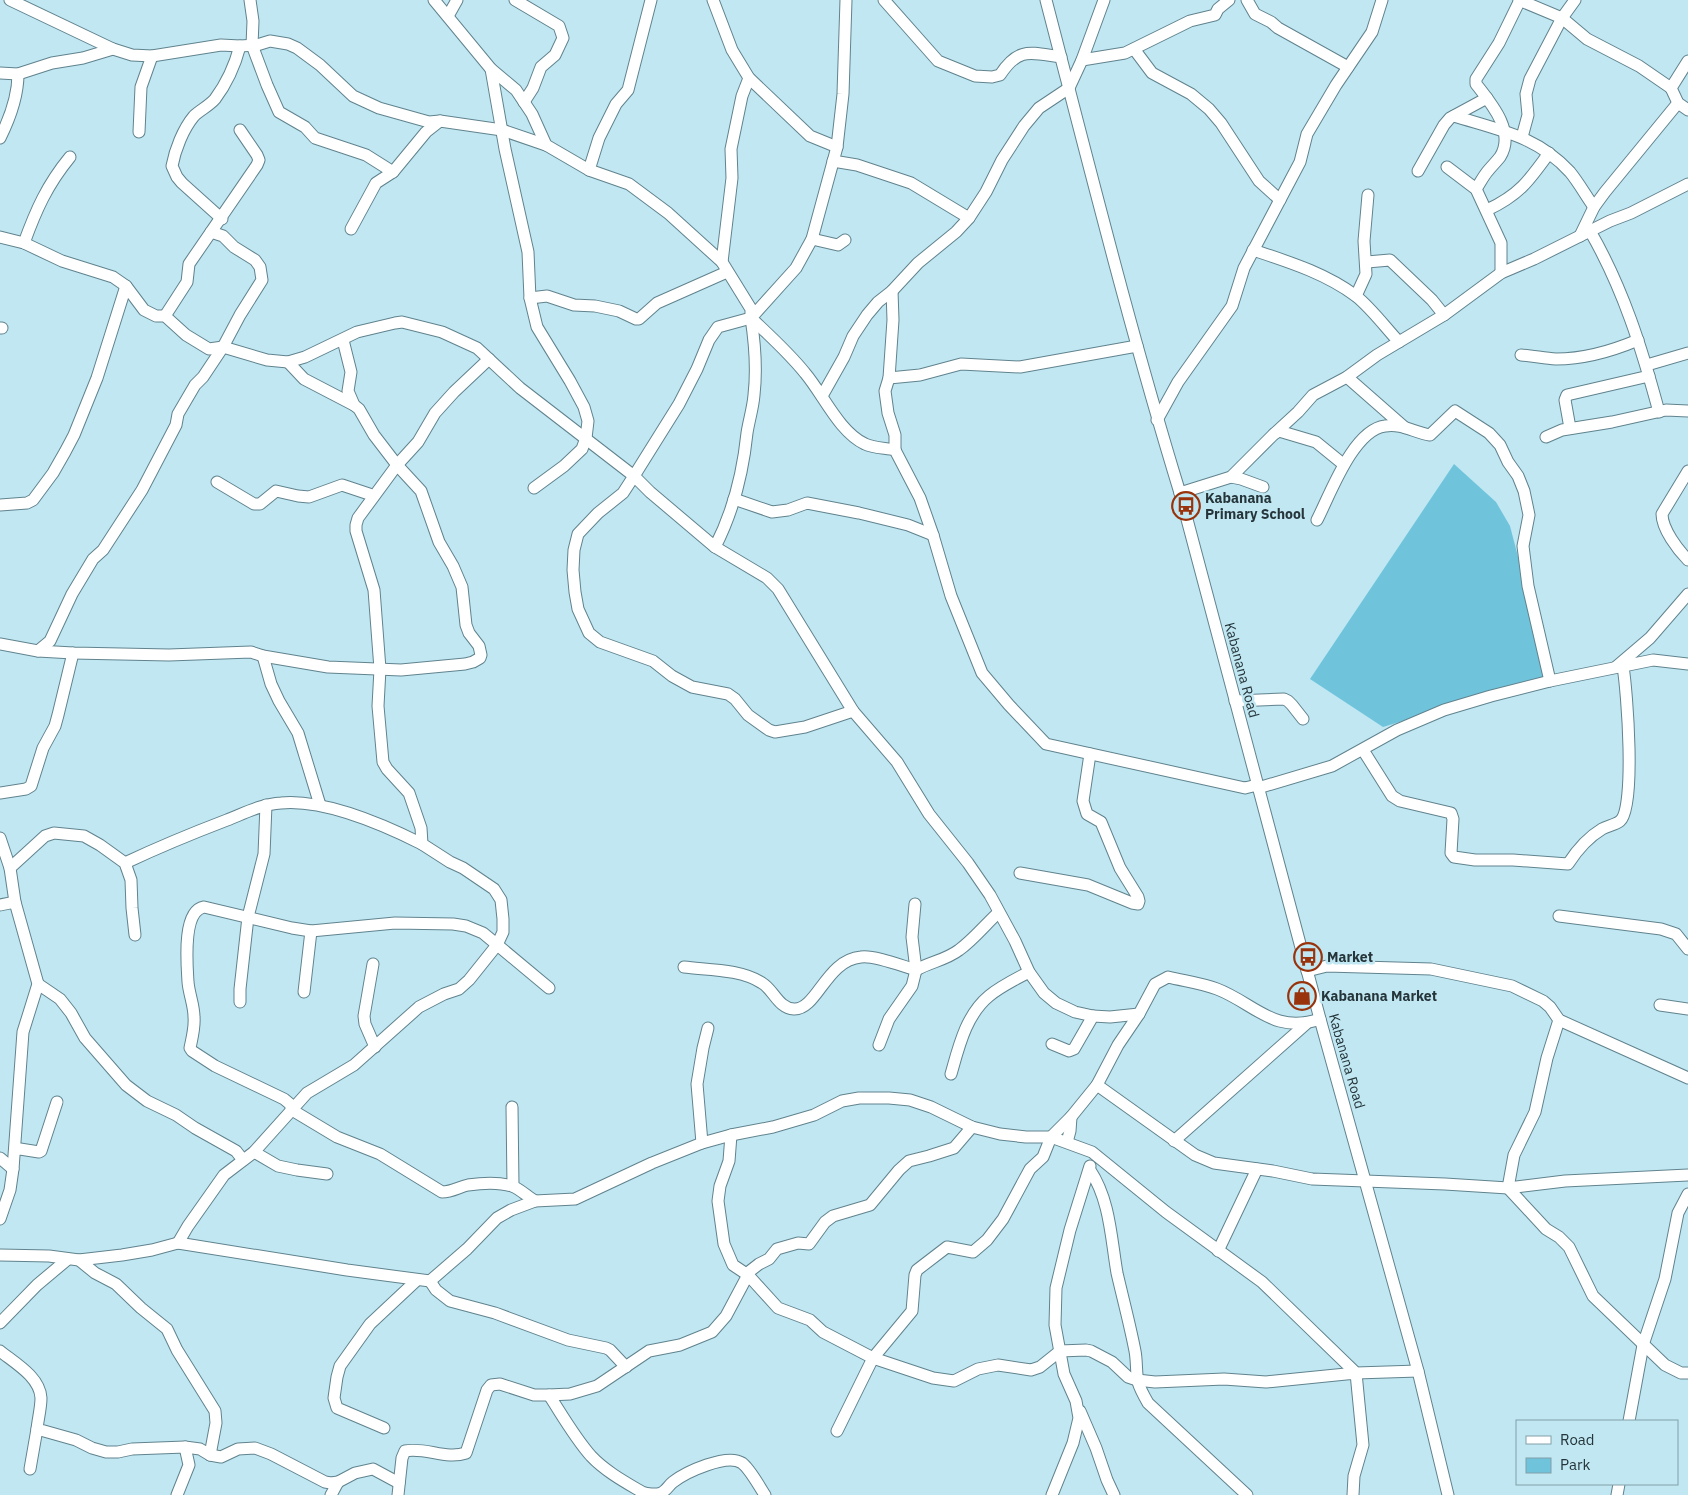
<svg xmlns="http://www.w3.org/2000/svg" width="1688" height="1495" font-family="'IBM Plex Sans',sans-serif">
<rect width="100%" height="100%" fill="#c0e7f2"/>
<path fill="#6fc4dc" d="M 1454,464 L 1496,502 L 1510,526 L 1549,676 L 1383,727 L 1310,679 Z"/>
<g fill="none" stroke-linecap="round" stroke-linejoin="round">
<defs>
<g id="minor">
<path d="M 10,0 L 113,49"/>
<path d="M 250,0 L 253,21 L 252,45 L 267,85 L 279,112 L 305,127 L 315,138 L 366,155 L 393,172 L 426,132 L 440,121"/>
<path d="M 434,0 L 491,69 L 516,90 L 532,114 L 546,145 L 589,170 L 629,184 L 668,213 L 722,262 L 751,309 L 751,318 C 770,336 789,353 805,373 C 823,394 839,432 865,444 C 873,448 886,448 895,450 L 920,498 L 933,535 L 951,596 L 982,673 L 1009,705 L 1046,744 L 1245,788 L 1257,785"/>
<path d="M 515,0 L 559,26 L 563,38 L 555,55 L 541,67 L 533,88 L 524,102"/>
<path d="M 713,0 L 732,50 L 749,78 L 810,136 L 837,147"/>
<path d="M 884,0 L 938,61 L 975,76 L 992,77 L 1000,75 C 1019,46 1031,53 1061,57"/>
<path d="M 1046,0 C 1089,165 1130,330 1180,493 L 1320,1019 L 1418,1371 L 1448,1495"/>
<path d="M 1247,0 L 1255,14 L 1271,22 L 1278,28 L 1348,67"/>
<path d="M 1519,0 L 1562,18 L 1587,39 L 1639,66 L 1671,88"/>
<path d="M 448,16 L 457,0"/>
<path d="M 1134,49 L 1152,73 L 1191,94 L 1209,109 L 1221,123 L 1259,181 L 1280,200"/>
<path d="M 1082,60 L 1125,53 L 1190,21 L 1215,15 L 1218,9 L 1229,0"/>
<path d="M 1688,61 L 1671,88 L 1678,103 L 1688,110"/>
<path d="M 491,69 L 505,149 L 528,252 L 530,298 L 537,327 L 570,381 L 584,407 L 588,421 L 586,438 L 582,449 L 564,466 L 534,488"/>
<path d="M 0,73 L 18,74 L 52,63 L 83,58 L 113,49 L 132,55 L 152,56 L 221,45 L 240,46 L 257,45 L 270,41 L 288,44 L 297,48 L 320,65 L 353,96 L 379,108 L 429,122 L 440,121 L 502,130 L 546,145"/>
<path d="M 1454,116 C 1499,130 1537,136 1570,172 C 1579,183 1586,196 1594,207"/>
<path d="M 139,132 L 141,87 L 152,56"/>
<path d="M 1522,137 L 1528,115 L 1526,94 L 1530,79 L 1562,18 L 1575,0"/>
<path d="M 0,138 C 10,118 18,97 18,74"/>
<path d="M 833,161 L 857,165 L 911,183 L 969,218"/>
<path d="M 1447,167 L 1476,189 L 1501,243 L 1501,273"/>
<path d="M 589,170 L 599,138 L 616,104 L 628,90 L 651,0"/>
<path d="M 1418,171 L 1444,125 L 1450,118 L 1487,98"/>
<path d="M 1476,189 C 1480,183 1483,177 1487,172 C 1491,167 1496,162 1500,157 C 1516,132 1491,103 1476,84 L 1476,79 L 1499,43 L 1520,0"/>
<path d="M 1487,210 C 1519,195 1529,181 1549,153"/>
<path d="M 222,219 L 182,183 L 177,177 L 172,166 C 175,150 183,129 194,116 C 200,110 209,106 215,99 C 227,83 235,65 240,46"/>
<path d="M 351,229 L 376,183 L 393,172"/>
<path d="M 1590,231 C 1623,288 1642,349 1659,412"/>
<path d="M 1580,236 L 1594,207 L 1605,192 L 1678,103"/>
<path d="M 0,237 L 24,243 L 62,261 L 113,277 L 126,286 L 144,310 L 156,316 L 165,316 L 186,335 L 209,349 L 223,347 L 267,360 L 288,362 L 305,357 L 357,332 L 395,323 L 402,322 L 442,332 L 477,348 L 520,388 L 634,476 L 650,492 L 715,547 L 767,578 L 778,589 L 853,711 L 897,762 L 929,814 L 968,863 L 990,895 L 1015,941 L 1029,972 L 1044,993 L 1056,1003 L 1075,1012 L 1093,1016 L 1110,1017 L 1139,1014"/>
<path d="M 812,239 L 838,245 L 845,240"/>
<path d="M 24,243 C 36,210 47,185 70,157"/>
<path d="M 1253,250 C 1289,262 1325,273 1356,296 C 1372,309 1385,327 1399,342"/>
<path d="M 722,262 L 732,178 L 731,149 L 742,96 L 749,78"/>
<path d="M 1367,262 L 1390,260 L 1432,300 L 1444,315"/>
<path d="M 892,291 L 893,320 L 889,378 L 885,391 L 888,413 L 895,435 L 895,450"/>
<path d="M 1356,296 L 1366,274 L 1364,241 L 1368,195"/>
<path d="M 530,298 L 547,296 L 574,305 L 595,306 L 619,311 L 636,319 L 639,319 L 657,303 L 727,272"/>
<path d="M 165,316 L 187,282 L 189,264 L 257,165 L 259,160 L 257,155 L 240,130"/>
<path d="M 751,318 L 718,327 L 709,340 L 697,369 L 679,404 L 634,476 L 623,493 L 598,513 L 578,534 L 574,550 L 573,570 L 575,592 L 578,609 L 589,633 L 600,642 L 653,661 L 672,676 L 692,687 L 728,694 L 735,699 L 748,715 L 769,730 L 775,732 L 805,727 L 853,711"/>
<path d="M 0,328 L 2,328"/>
<path d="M 1521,355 C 1533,356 1544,358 1556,359 C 1585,359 1612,351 1638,340"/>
<path d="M 288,362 L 304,379 L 354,405"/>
<path d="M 1647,365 L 1688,353"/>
<path d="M 1347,377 L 1404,427"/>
<path d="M 889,378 L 920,375 L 961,364 L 1020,367 L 1137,346"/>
<path d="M 822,396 L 844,357 L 853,336 L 867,315 L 878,302 L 892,291 L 918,263 L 956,232 L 969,218 L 986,192 L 1002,160 L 1024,126 L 1039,108 L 1069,88 L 1082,60 L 1104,0"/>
<path d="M 1157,420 L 1178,382 L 1232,306 L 1244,268 L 1300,162 L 1307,134 L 1336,85 L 1372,32 L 1382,0"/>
<path d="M 1570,428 L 1565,400 L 1567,395 L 1649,376"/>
<path d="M 1274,434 L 1279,431 L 1316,442 L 1343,464"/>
<path d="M 1546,437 L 1562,430 L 1612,422 L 1666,410 L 1688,411"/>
<path d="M 1688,471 L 1662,514 C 1662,529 1678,550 1688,560"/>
<path d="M 1231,477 L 1241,479 L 1263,487"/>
<path d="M 217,482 L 254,504 L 260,504 L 276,491 L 298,496 L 309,497 L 342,485 L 369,494 L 373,497"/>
<path d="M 1180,493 L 1231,477 L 1273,435 L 1298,412 L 1313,395 L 1347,377 L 1377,355 L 1444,315 L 1501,273 L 1534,259 L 1610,221 L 1631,213 L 1688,184"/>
<path d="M 734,499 L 772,512 L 788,510 L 807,503 L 859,513 L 908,525 L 933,535"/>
<path d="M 0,505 L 27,503 L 33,500 L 53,473 L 65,452 L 74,435 L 97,378 L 126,286"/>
<path d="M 1317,520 C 1330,495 1353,430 1385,426 C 1402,423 1415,433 1430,435 L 1455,411 L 1489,433 L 1500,445 L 1508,462 L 1518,476 L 1524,491 L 1529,515 L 1523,546 L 1528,586 L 1550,681"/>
<path d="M 715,547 C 733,512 743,472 747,433 C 749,420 753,408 754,395 C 757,369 755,344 751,318 L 796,268 L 812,239 L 837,147 L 843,94 L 846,0"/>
<path d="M 0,644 L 38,651 L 73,653 L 169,655 L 251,652 L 263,656 L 328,667 L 401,670 L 465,664 L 473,662 L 480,658 L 481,655 L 479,646 L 469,633 L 466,625 L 462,587 L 453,566 L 439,542 L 421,491 L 397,465 L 374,435 L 359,409 L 354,405 L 348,391 L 351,372 L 343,340"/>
<path d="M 38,651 L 50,641 L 72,594 L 93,559 L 103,550 L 142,490 L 176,425 L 178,414 L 195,385 L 203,377 L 223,347 L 240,315 L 262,280 L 260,267 L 255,260 L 234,247 L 223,236 L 211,232"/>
<path d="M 263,656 L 271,684 L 279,701 L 298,733 L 320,805"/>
<path d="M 1616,667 L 1650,638 L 1688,594"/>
<path d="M 1235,701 L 1284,699 L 1288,701 L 1292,705 L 1303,719"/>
<path d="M 1363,750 L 1392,796 L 1400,801 L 1451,813 L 1453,819 L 1451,853 L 1454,857 L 1475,860 L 1513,860 L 1568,864 C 1577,850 1587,838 1602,829 C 1607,826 1615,825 1620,821 C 1636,808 1627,690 1623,667"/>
<path d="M 1258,788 L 1332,766 L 1397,730 L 1444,710 L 1491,696 L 1550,681 L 1653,660 L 1688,664"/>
<path d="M 0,793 L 26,789 L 31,786 L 43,748 L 55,726 L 58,715 L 73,653"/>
<path d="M 0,838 L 10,868 L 15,902 L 38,984 L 23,1032 L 13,1169 L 10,1190 L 0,1219"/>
<path d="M 125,863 C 159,847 193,833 227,820 C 245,813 262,804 281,803 C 324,799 384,825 422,844"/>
<path d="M 10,868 L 45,836 L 54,833 L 84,836 L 100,845 L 125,863 L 131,880 L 132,908 L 135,935"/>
<path d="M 1020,873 L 1088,885 L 1132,903 L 1138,904 L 1139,901 L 1138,897 L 1120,868 L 1101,822 L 1087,814 L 1083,801 L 1090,754"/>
<path d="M 0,905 L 15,902"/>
<path d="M 1559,916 L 1661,929 L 1676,934 L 1688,949"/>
<path d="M 373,964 L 364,1016 L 365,1024 L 375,1047"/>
<path d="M 684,967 C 708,970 741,969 762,983 C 774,990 778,1008 794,1009 C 817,1010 826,960 861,957 C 874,955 902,966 916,970 C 930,962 946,960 959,950 C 973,940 985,925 998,913"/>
<path d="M 1307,971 L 1327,966 L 1431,969 L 1512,986 L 1543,1001 L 1550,1007 L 1559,1020 L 1688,1078"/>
<path d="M 38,984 L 60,999 L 71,1013 L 85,1038 L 126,1085 L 147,1101 L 176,1115 L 195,1128 L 236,1151 L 243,1160"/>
<path d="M 304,992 L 311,931"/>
<path d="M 240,1002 L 240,989 L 248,917 L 264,854 L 266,805"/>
<path d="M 1660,1005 L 1688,1009"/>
<path d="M 1559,1020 L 1547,1058 L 1535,1112 L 1514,1155 L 1508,1188 L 1546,1229 L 1559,1237 L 1569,1247 L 1593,1296 L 1665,1365 L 1681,1373 L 1688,1373"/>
<path d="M 1052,1044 L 1069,1051 L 1074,1049 L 1093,1016"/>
<path d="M 879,1045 L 889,1019 L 912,986 L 916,970 L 912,937 L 915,904"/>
<path d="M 951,1074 C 959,1046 966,1015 989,996 C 1001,986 1016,979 1029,972"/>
<path d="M 1097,1085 L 1195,1155 L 1214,1163 L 1273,1171 L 1312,1179 L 1445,1184 L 1508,1188 L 1565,1181 L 1688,1175"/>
<path d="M 512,1107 L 513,1186"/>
<path d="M 731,1135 L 729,1161 L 720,1186 L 718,1201 L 724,1244 L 733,1265 L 748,1275 L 778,1308 L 810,1320 L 823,1332 L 873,1358 L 933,1378 L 954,1381 L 978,1369 L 998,1365 L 1031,1370 L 1040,1367 L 1060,1351 L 1086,1350 L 1091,1351 L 1112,1362 L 1128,1377 L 1137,1380 L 1155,1382 L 1224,1379 L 1266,1382 L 1356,1373 L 1363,1445 L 1354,1476 L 1353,1495"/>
<path d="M 1174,1141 L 1306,1024"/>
<path d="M 1067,1142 L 1070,1131 L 1071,1117"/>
<path d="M 702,1143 L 697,1084 L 703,1048 L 708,1028"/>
<path d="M 15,1150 L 20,1149 L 39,1152 L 41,1151 L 57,1102"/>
<path d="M 254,1152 L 278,1166 L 297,1170 L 327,1174"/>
<path d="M 0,1158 L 13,1169"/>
<path d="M 1090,1170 C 1110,1200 1111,1238 1117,1273 C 1123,1299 1130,1325 1135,1351 C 1137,1361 1136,1374 1138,1382 C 1140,1389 1144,1396 1148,1403 L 1247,1495"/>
<path d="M 535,1201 C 528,1197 520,1189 512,1186 C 499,1182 481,1183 468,1185 C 459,1187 452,1192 442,1192 L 380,1154 L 337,1137 L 292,1110 L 290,1104 L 284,1099 L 215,1066 L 192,1051 L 190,1048 C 192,1038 195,1027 194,1017 C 194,1005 189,994 188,982 C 187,964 182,911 204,907 L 292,928 L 311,931 L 395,923 L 453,924 L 466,926 L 483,933 L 549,988"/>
<path d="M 178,1243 L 188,1226 L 224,1175 L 254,1152 L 307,1093 L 354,1065 L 419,1007 L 444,994 L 459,989 L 469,980 L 497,945 L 503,932 L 503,919 L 501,900 L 494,889 L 463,868 L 450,862 L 422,844 L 421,828 L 409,793 L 387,769 L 383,762 L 378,706 L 380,669 L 374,590 L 356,531 L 356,525 L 358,518 L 397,465 L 418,442 L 435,413 L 454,392 L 489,359"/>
<path d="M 1218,1251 L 1257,1169"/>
<path d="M 0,1255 L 49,1256 L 79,1260 L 122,1255 L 152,1250 L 178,1243 L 347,1270 L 430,1281 L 467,1249 L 497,1218 L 511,1210 L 535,1201 L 575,1199 L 652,1163 L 702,1143 L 731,1135 L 773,1127 L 814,1115 L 842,1101 L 859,1098 L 889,1098 L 910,1100 L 931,1107 L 972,1127 L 1000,1134 L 1026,1137 L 1051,1137 L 1092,1152 L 1166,1212 L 1262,1282 L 1356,1373 L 1418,1371"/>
<path d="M 79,1260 L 95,1273 L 116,1284 L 141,1308 L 167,1329 L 177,1350 L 215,1411 L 216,1423 L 210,1455"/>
<path d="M 430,1281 L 436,1290 L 450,1301 L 495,1313 L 568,1340 L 606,1348 L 610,1350 L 626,1367"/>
<path d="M 0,1323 L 37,1285 L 68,1259"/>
<path d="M 0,1351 C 15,1363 40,1377 41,1398 C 41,1408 38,1419 37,1429 L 76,1440 L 92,1448 L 106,1452 L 118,1452 L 132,1449 L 185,1447 L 200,1449 L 210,1455 L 221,1457 L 238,1449 L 255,1448 L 271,1454 L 325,1482 L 331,1483 L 338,1482 L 355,1473 L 373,1469 L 399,1483"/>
<path d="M 549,1395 C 562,1415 575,1438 591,1456 C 605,1471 625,1482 642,1492 C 647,1494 656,1495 661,1493 C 666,1491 669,1485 673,1482 C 686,1472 727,1453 742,1463 C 750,1469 759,1486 765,1495"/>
<path d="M 1080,1411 L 1096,1448 L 1107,1480 L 1114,1495"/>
<path d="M 1629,1421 L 1643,1345 L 1665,1279 L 1678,1213 L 1688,1194"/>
<path d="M 384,1428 L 337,1408 L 334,1398 L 337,1377 L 340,1366 L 370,1324 L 417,1280"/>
<path d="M 837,1431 L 873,1358 L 912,1311 L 915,1275 L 917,1270 L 947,1247 L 973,1252 L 987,1240 L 1003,1219 L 1030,1169 L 1043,1157 L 1051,1137 L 1071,1117 L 1097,1085 L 1118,1045 L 1139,1014 L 1155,984 L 1168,977 C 1184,981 1201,983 1217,989 C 1254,1003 1274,1035 1320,1019"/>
<path d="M 30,1469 L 37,1429"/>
<path d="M 177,1495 L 189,1465 L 185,1447"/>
<path d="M 331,1495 L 338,1482"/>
<path d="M 398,1495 L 402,1458 L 405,1451 C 426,1447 446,1460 466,1453 L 487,1390 L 491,1385 L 500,1384 L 534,1395 L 549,1395 L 570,1394 L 597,1386 L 649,1351 L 680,1345 L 712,1332 L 726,1316 L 750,1271 L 759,1264 L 769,1259 L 777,1249 L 798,1243 L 809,1244 L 825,1222 L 833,1216 L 870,1205 L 899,1170 L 909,1161 L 929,1156 L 954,1148 L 972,1127"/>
<path d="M 1052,1495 L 1073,1443 L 1079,1418 L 1076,1401 L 1064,1374 L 1055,1325 L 1056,1288 L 1070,1230 L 1090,1166"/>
<path d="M 1617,1495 L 1619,1484"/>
</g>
</defs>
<use href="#minor" stroke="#60838e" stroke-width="13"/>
<use href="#minor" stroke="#fff" stroke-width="11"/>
</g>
<defs>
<symbol id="bus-ring" viewBox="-11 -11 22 22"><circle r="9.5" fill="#c0e7f2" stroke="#99330c" stroke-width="1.5"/><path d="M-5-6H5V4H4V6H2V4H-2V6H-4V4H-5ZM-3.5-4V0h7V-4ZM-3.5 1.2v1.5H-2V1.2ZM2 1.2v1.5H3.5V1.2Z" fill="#99330c"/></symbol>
<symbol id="shop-ring" viewBox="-11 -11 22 22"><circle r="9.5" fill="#c0e7f2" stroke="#99330c" stroke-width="1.5"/><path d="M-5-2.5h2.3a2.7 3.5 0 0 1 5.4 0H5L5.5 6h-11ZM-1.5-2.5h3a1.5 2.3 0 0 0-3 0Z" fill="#99330c"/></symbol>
</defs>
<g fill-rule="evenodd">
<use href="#bus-ring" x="1170" y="490" width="32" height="32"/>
<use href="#bus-ring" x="1292" y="941" width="32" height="32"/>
<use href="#shop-ring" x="1286" y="980" width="32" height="32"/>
</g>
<g text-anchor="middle" stroke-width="5" stroke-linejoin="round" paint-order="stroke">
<g font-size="14" font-weight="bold" fill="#253539" stroke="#c0e7f2" text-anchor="start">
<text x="1205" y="503">Kabanana<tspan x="1205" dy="16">Primary School</tspan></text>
<text x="1327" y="962">Market</text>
<text x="1321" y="1001">Kabanana Market</text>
</g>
<g font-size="14" fill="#253539" stroke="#c0e7f2">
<text transform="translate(1242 670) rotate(75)" y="5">Kabanana Road</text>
<text transform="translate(1347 1061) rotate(74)" y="5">Kabanana Road</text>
</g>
</g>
<rect x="1516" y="1420" width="162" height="65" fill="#c0e7f2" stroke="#82a0a8"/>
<rect x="1526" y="1436" width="25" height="8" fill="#ffffff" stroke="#82a0a8"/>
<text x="1560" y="1445" font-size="15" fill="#253539">Road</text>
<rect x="1526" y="1458" width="25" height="15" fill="#6fc4dc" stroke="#82a0a8"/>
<text x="1560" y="1470" font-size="15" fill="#253539">Park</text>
</svg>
